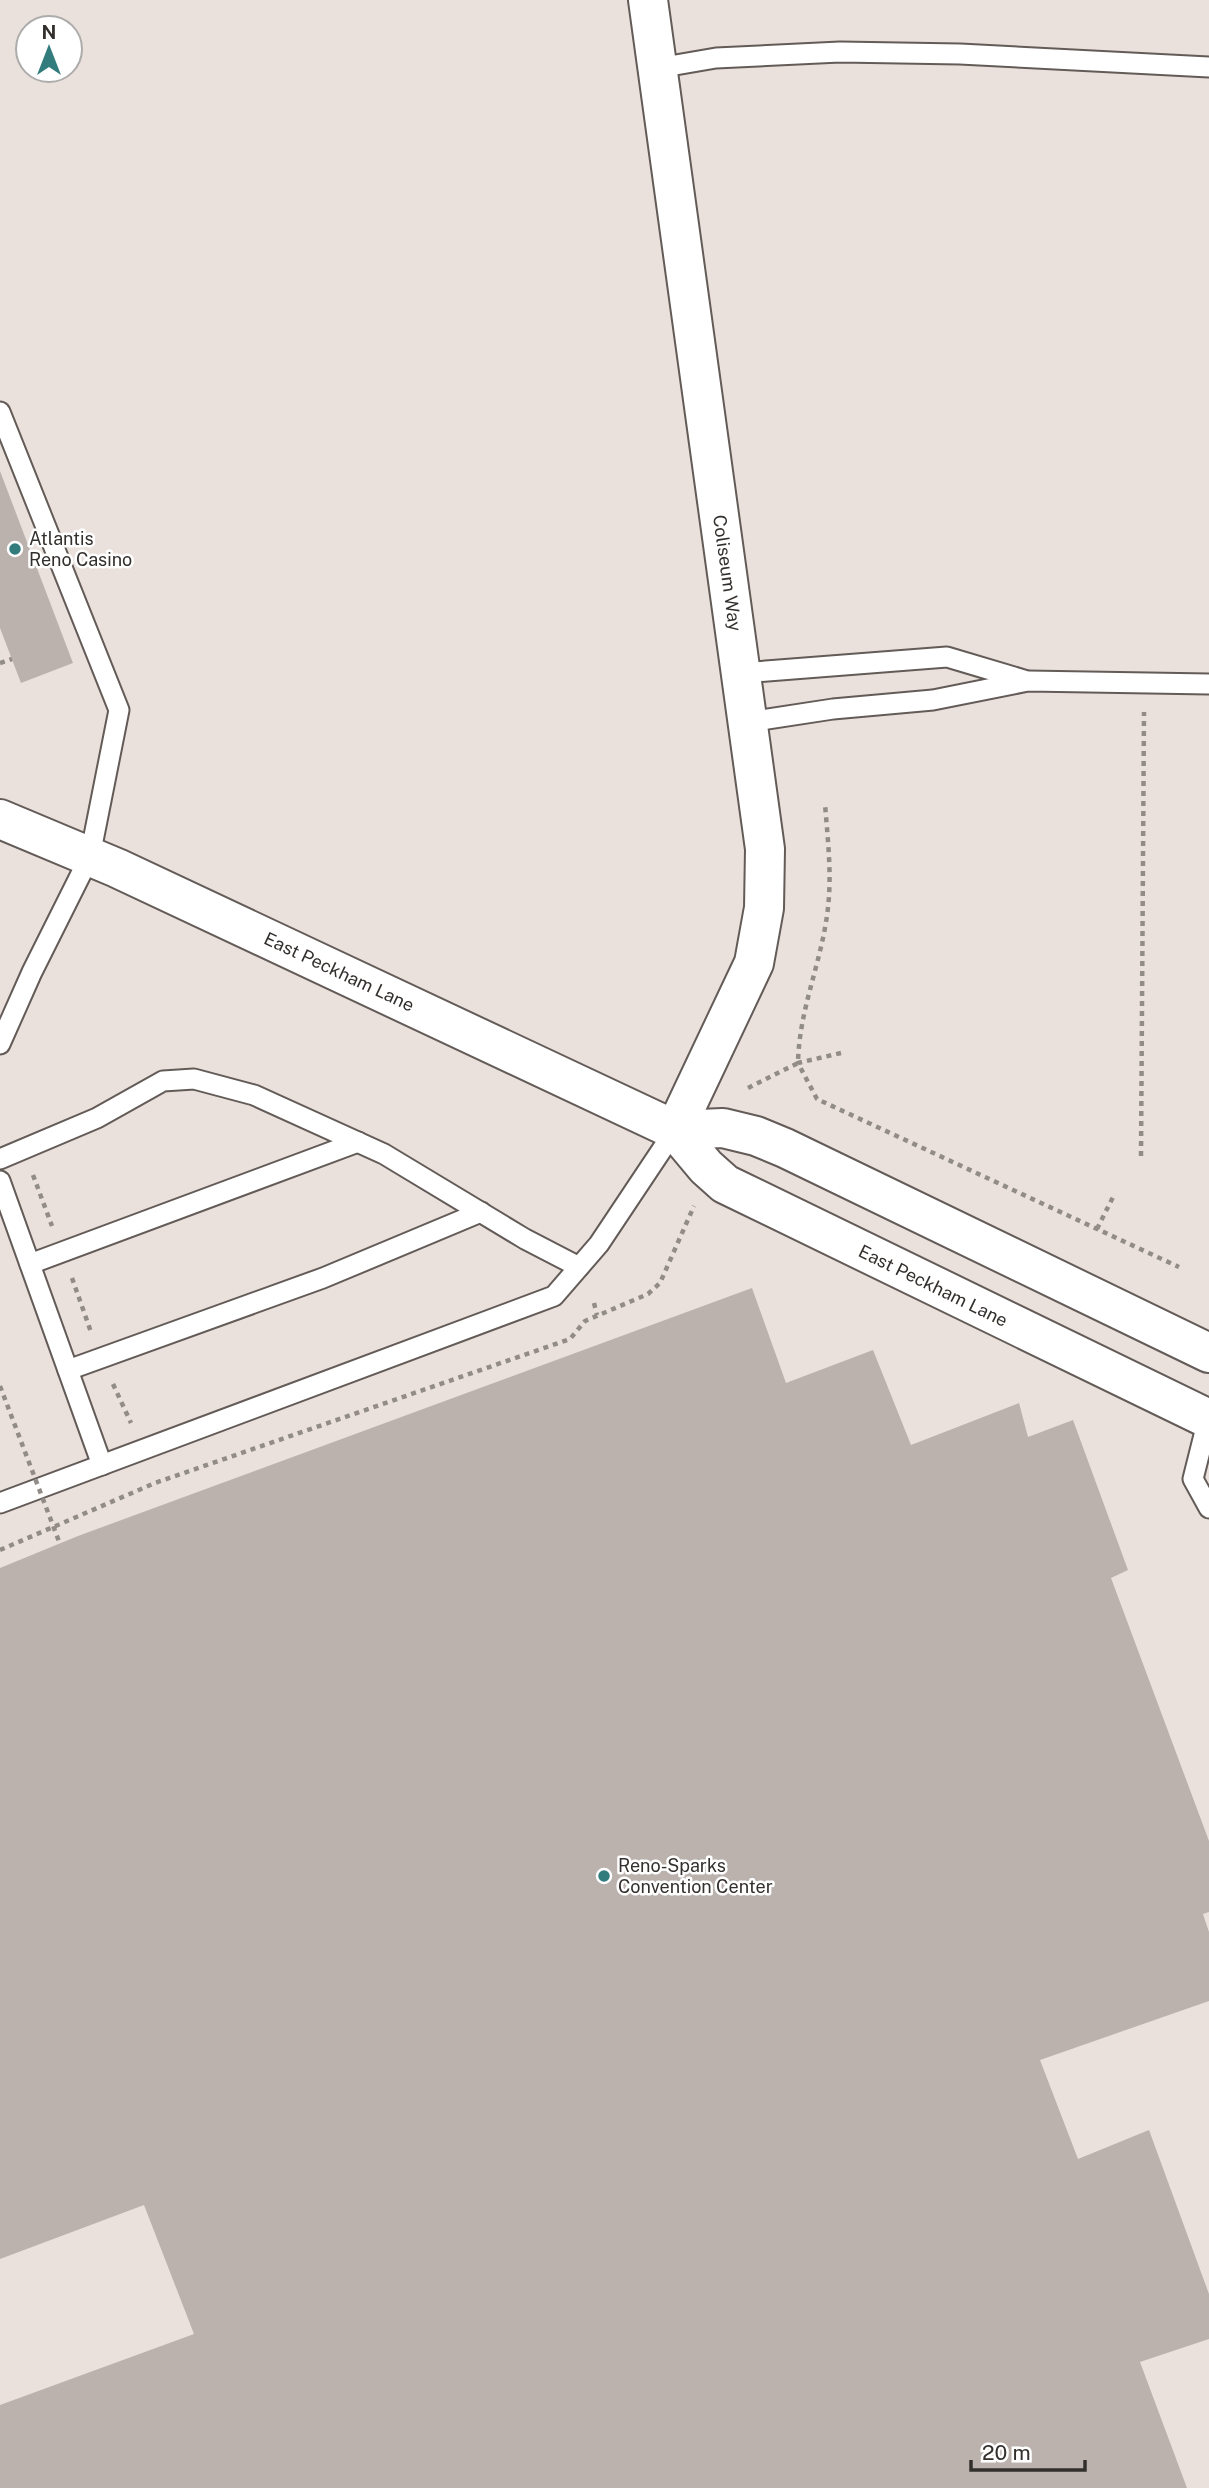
<svg xmlns="http://www.w3.org/2000/svg" width="1209" height="2488" font-family="'Public Sans',sans-serif">
<rect width="100%" height="100%" fill="#eae1dc"/>
<g fill="#bbb2ae">
<path d="M 0,471 L 73,663 L 21,683 L 0,628 Z"/>
<path d="M 752,1288 L 786,1383 L 873,1350 L 911,1445 L 1019,1403 L 1028,1437 L 1073,1420 L 1128,1570 L 1111,1578 L 1209,1841 L 1209,1912 L 1203,1914 L 1209,1932 L 1209,2001 L 1040,2060 L 1078,2159 L 1149,2130 L 1209,2294 L 1209,2339 L 1140,2362 L 1187,2488 L 0,2488 L 0,2405 L 194,2334 L 144,2205 L 0,2259 L 0,1568 L 78,1536 Z"/>
</g>
<g fill="none" stroke-linecap="round" stroke-linejoin="round">
<defs>
<g id="lane">
<path d="M 658,68 L 716,58 L 840,52 L 960,54 L 1209,67"/>
<path d="M 0,412 L 119,710 L 90,856 L 32,972 L 0,1044"/>
<path d="M 741,673 L 947,657 L 1024,680"/>
<path d="M 748,722 L 833,709 L 933,700 L 1028,681 L 1209,684"/>
<path d="M 0,1159 L 97,1118 L 163,1081 L 194,1079 L 254,1095 L 384,1154 L 525,1239 L 579,1267"/>
<path d="M 0,1181 L 102,1465"/>
<path d="M 30,1264 L 358,1142"/>
<path d="M 68,1370 L 323,1278 L 481,1212"/>
<path d="M 1208,1419 L 1193,1479 L 1209,1508"/>
<path d="M 0,1503 L 554,1296 L 599,1244 L 675,1130"/>
</g>
<path id="street" d="M 648,0 L 765,849 L 764,908 L 754,963 L 675,1130"/>
<g id="secondary">
<path d="M 0,819 L 117,868 L 675,1130 L 706,1167 L 725,1184 L 1209,1419"/>
<path d="M 675,1130 L 723,1128 L 756,1136 L 785,1148 L 1209,1353"/>
</g>
</defs>
<use href="#lane" stroke="#635b57" stroke-width="23"/>
<use href="#street" stroke="#635b57" stroke-width="42"/>
<use href="#secondary" stroke="#635b57" stroke-width="42"/>
<g stroke="#928c88" stroke-width="4.5" stroke-dasharray="5 5" stroke-linecap="butt">
<path d="M 0,663 L 12,659"/>
<path d="M 841,1053 L 798,1063 L 817,1099 L 1179,1267"/>
<path d="M 748,1088 L 798,1063 C 799,1013 818,971 826,922 C 833,882 828,843 825,804"/>
<path d="M 1141,1156 L 1144,712"/>
<path d="M 33,1175 L 52,1226"/>
<path d="M 1097,1229 L 1114,1195"/>
<path d="M 72,1278 L 91,1332"/>
<path d="M 594,1303 L 597,1315"/>
<path d="M 113,1384 L 131,1423"/>
<path d="M 0,1550 L 155,1483 L 570,1339 L 585,1321 L 648,1294 L 660,1283 L 694,1206"/>
</g>
<use href="#lane" stroke="#fff" stroke-width="19"/>
<use href="#street" stroke="#fff" stroke-width="38"/>
<use href="#secondary" stroke="#fff" stroke-width="38"/>
<path stroke="#928c88" stroke-width="4.5" stroke-dasharray="5 5" stroke-linecap="butt" d="M 0,1386 L 60,1544"/>
</g>
<g fill="#337c7e" stroke="#fff" stroke-width="2.5">
<circle cx="15" cy="549" r="7"/>
<circle cx="604" cy="1876" r="7"/>
</g>
<g text-anchor="middle" stroke-width="5" stroke-linejoin="round" paint-order="stroke">
<g font-size="18" fill="#332f2d" stroke="#fff" text-anchor="start">
<text x="29" y="545">Atlantis<tspan x="29" dy="21">Reno Casino</tspan></text>
<text x="618" y="1872">Reno-Sparks<tspan x="618" dy="21">Convention Center</tspan></text>
</g>
<g font-size="18" fill="#332f2d" stroke="#fff">
<text transform="translate(727 573) rotate(82)" y="6">Coliseum Way</text>
<text transform="translate(339 972) rotate(25)" y="6">East Peckham Lane</text>
<text transform="translate(933 1286) rotate(26)" y="6">East Peckham Lane</text>
</g>
</g>
<g transform="translate(49 49)"><circle r="33" fill="#ffffff" stroke="#adacab" stroke-width="2"/>
<path d="M0-5L12 26L0 18L-12 26Z" fill="#337c7e"/>
<text y="-10" font-size="19" font-weight="bold" text-anchor="middle" fill="#332f2d">N</text>
</g>
<path d="M971 2460v10h114v-10" fill="none" stroke="#332f2d" stroke-width="3.5"/>
<text x="982" y="2460" font-size="21" fill="#332f2d" stroke="#ffffff" stroke-width="5" paint-order="stroke">20 m</text>
</svg>
